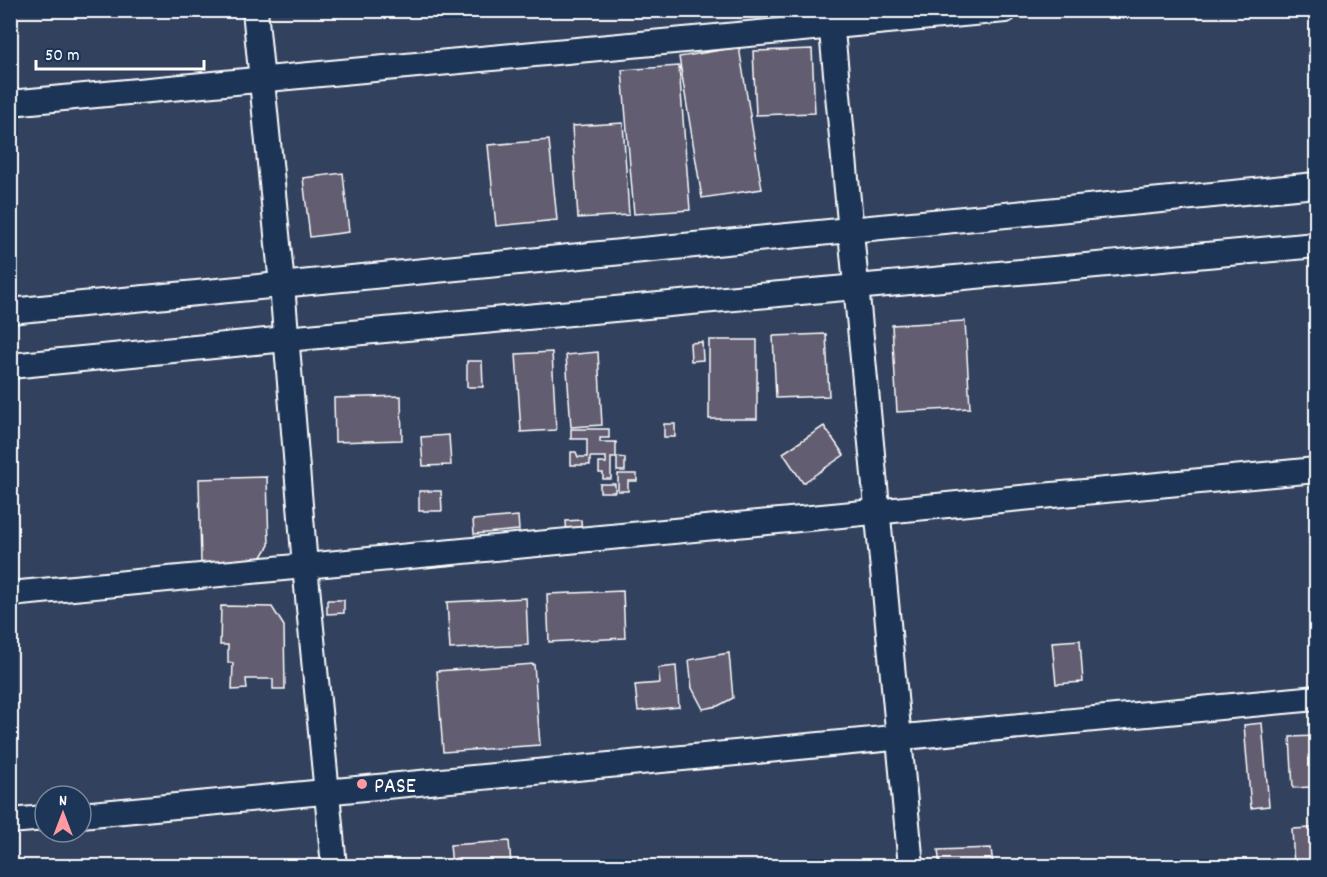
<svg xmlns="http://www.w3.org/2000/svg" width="1327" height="877" font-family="Dekko,sans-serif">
<rect width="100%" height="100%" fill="#32415e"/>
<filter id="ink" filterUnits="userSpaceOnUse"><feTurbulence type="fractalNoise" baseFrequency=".0167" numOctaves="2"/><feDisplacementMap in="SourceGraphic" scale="12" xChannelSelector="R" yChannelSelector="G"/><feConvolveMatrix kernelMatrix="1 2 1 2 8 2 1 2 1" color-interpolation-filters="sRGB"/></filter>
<g filter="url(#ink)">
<g fill="#625d70" stroke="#fff" stroke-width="1.5">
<path d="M 739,47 L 762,189 L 702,198 L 679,57 Z"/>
<path d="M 812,49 L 815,113 L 756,115 L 753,51 Z"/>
<path d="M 679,66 L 690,210 L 634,214 L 622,70 Z"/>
<path d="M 623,123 L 629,215 L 578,218 L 572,126 Z"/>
<path d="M 549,140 L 557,220 L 496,226 L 488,145 Z"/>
<path d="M 343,173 L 349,232 L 310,237 L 303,178 Z"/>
<path d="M 965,321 L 970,408 L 897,412 L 892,325 Z"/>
<path d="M 826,334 L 829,396 L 776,398 L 773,336 Z"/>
<rect x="709" y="340" width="48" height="79"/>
<path d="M 702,342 L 703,360 L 691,361 L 690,343 Z"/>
<path d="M 552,352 L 556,430 L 521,432 L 516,354 Z"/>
<path d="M 598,352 L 602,425 L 571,427 L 566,355 Z"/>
<path d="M 467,361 L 482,361 L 483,387 L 467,387 Z"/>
<path d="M 401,396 L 402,440 L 335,442 L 334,398 Z"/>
<rect x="664" y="424" width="11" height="13"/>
<path d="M 824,426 L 844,455 L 803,483 L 783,453 Z"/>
<path d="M 571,429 L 609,429 L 609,438 L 600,438 L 600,442 L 616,442 L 616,458 L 611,458 L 611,479 L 603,479 L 603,473 L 599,473 L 599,463 L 606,463 L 606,457 L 590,457 L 590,465 L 571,465 L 571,452 L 576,452 L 578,457 L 587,457 L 587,439 L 571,439 Z"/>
<path d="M 449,435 L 451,465 L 423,466 L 421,437 Z"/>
<path d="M 617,457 L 625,458 L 625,471 L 617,471 Z"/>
<path d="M 618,474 L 637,474 L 637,481 L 628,481 L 628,491 L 618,491 Z"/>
<path d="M 267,477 L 269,545 L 259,562 L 201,563 L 199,479 Z"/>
<rect x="600" y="484" width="15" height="8"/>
<path d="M 419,491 L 441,491 L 442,511 L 419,511 Z"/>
<path d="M 518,516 L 519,530 L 474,534 L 473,520 Z"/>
<path d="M 581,520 L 582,535 L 567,536 L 566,521 Z"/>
<path d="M 623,591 L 625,638 L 549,642 L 547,594 Z"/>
<path d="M 526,598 L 528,645 L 450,649 L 447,602 Z"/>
<path d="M 327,600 L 344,600 L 344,613 L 327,614 Z"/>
<path d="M 221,606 L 272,607 L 284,626 L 285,689 L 273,689 L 273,679 L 246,679 L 247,689 L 232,690 L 233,663 L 228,663 L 228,645 L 220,645 Z"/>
<path d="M 1080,640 L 1083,682 L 1056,684 L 1052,642 Z"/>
<path d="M 729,653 L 733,698 L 718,706 L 703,709 L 692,688 L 689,660 Z"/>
<path d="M 534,664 L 540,745 L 443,752 L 437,671 Z"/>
<path d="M 676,666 L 679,707 L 638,711 L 635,685 L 660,683 L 658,668 Z"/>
<path d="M 1262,723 L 1269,806 L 1251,808 L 1244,725 Z"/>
<path d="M 1316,736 L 1316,794 L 1312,794 L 1311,787 L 1293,788 L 1290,737 Z"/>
<path d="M 1312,822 L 1316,822 L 1316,866 L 1294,866 L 1292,829 L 1312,828 Z"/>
<path d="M 509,841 L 511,864 L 514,864 L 514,866 L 452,866 L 450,845 Z"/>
<path d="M 991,848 L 993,866 L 940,866 L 938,850 Z"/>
</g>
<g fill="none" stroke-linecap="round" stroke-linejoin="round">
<defs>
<g id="minor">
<path d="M 255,10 L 282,285 L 305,566 L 334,866"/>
<path d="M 830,10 L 911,866"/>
<path d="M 10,103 L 1005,10"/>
<path d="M 10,311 L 1316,185"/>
<path d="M 10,366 L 286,339 L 1316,245"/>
<path d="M 10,594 L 1316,470"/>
<path d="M 81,815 L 1316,698"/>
<path d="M 10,821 L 45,818"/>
</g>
</defs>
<use href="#minor" stroke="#fff" stroke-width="28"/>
<use href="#minor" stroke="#1d3557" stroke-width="24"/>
</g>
</g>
<circle fill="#ff9aa2" stroke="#1d3557" stroke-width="2" cx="362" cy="784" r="6"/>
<g text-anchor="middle" stroke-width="4.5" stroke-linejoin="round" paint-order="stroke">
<g font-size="22" fill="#fff" stroke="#1d3557" text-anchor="start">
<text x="374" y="792">PASE</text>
</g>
</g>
<rect width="1327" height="877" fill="none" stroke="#1d3557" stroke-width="36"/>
<rect x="18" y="18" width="1291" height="841" fill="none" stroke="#fff" stroke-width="2" filter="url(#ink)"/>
<g transform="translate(63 814)"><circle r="28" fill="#1d3557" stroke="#77869a" stroke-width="1.5"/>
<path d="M0-4.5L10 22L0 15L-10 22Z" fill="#ff9aa2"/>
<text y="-9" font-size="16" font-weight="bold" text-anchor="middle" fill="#ffffff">N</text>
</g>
<path d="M36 60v9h168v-9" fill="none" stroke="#ffffff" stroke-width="3"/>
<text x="45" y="60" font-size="18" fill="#ffffff" stroke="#1d3557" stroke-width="4.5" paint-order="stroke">50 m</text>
</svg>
